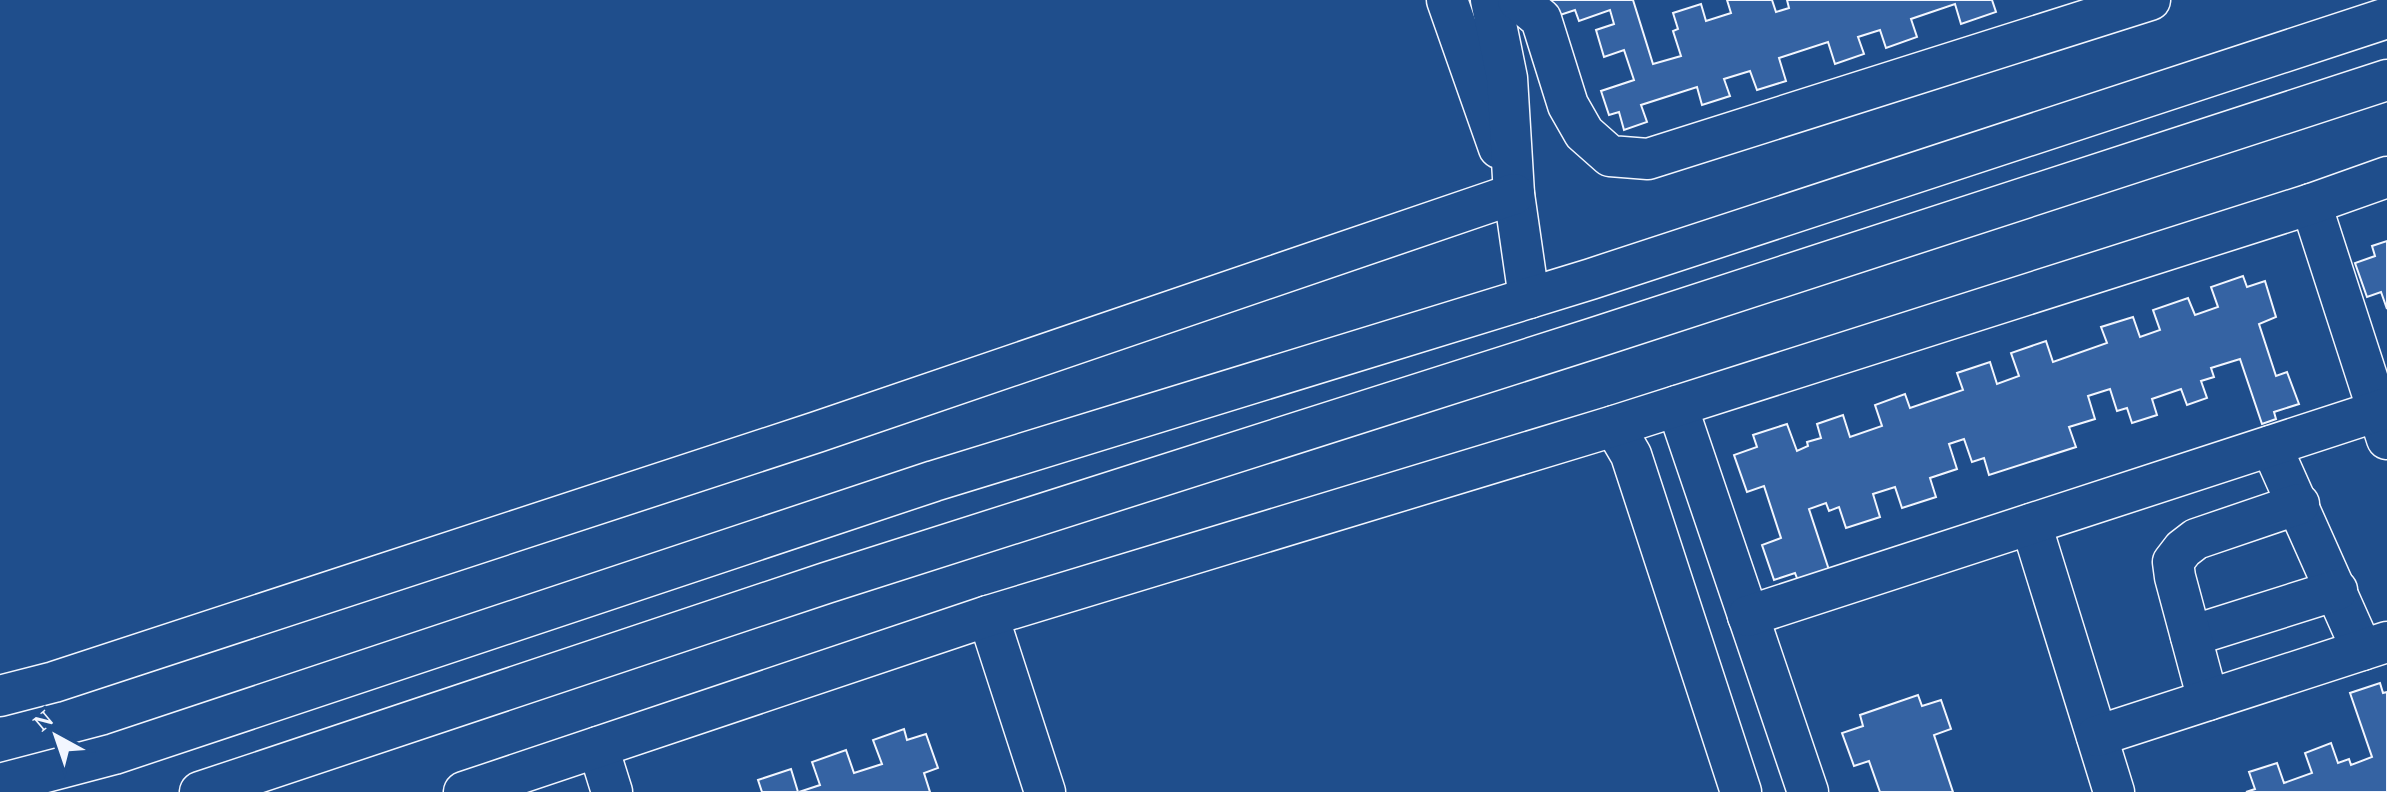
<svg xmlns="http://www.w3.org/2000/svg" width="2387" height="792" font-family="'Noto Serif',serif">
<rect width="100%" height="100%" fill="#1f4e8c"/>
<g fill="#3563a3" stroke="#f2f6ff" stroke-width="2">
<path d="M 1551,0 L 1633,0 L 1653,64 L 1681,56 L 1673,31 L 1678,29 L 1673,13 L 1701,4 L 1706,21 L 1731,13 L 1727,0 L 1772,0 L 1776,12 L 1789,8 L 1787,0 L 1992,0 L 1996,12 L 1961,24 L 1955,4 L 1911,19 L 1917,37 L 1886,48 L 1880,30 L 1858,37 L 1864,54 L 1835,64 L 1828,42 L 1779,58 L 1786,81 L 1757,90 L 1750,71 L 1724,79 L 1730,96 L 1702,105 L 1697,87 L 1641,105 L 1647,122 L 1624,130 L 1619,112 L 1609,115 L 1601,91 L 1634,80 L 1624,50 L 1604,57 L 1596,30 L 1614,24 L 1610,10 L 1579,21 L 1575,10 L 1557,16 Z"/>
<path d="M 2387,241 L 2387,309 L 2381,292 L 2367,297 L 2355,263 L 2375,256 L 2372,246 Z"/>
<path d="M 2243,276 L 2247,287 L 2265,281 L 2276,317 L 2259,324 L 2276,376 L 2287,372 L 2299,404 L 2274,412 L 2276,419 L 2262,424 L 2240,359 L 2211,368 L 2214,377 L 2201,381 L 2207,398 L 2187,405 L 2181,389 L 2152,399 L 2157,415 L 2132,423 L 2127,408 L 2117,411 L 2110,389 L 2088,396 L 2095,419 L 2069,427 L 2076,447 L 1989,475 L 1984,458 L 1972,462 L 1964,439 L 1949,444 L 1957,469 L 1930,478 L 1936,497 L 1902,508 L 1895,487 L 1873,494 L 1880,517 L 1846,528 L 1839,507 L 1829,511 L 1826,503 L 1809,509 L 1831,576 L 1800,586 L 1795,573 L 1774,580 L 1762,545 L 1781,538 L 1764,486 L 1747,492 L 1734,455 L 1757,447 L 1753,435 L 1787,424 L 1797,451 L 1808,446 L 1807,442 L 1821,438 L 1817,424 L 1843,415 L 1850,437 L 1882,426 L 1875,405 L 1905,394 L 1910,408 L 1963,390 L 1957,373 L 1990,362 L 1997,384 L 2019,376 L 2011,353 L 2046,341 L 2053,362 L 2107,343 L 2101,327 L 2133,317 L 2140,337 L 2160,330 L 2153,310 L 2188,298 L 2195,315 L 2218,307 L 2211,287 Z"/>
<path d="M 2380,683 L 2383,693 L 2387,692 L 2387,792 L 2246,792 L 2255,789 L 2249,772 L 2277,763 L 2284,783 L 2312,773 L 2305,753 L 2331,743 L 2338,763 L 2349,759 L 2351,765 L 2372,757 L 2350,693 Z"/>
<path d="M 1918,695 L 1922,706 L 1941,700 L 1951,729 L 1934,735 L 1953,792 L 1880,792 L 1869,761 L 1854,766 L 1842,733 L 1863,726 L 1860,715 Z"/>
<path d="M 904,729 L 907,740 L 926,734 L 938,768 L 924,773 L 930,792 L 799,792 L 820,785 L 812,762 L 846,750 L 854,773 L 882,764 L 873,740 Z"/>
<path d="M 791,769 L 798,792 L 762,792 L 758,780 Z"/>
</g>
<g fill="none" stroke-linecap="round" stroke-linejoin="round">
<defs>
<g id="minor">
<path d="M 1447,0 L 1499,148"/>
<path d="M 1491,0 L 1507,78 L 1514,194 L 1529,298"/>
<path d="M 1518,0 L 1541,19 L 1568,105 L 1584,133 L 1610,156 L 1648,159 L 2150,0"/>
<path d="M 2311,204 L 2387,439"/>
<path d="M 1677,406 L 1808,792"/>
<path d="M 1614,426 L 1631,455 L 1741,792"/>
<path d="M 2271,446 L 2362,650"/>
<path d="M 2031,524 L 2114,792"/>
<path d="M 988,616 L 1045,792"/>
<path d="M 1748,616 L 2387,408"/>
<path d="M 2191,636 L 2337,590"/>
<path d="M 0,696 L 54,682 L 817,432 L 1514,194"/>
<path d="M 2208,700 L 2175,577 L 2173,562 L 2183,549 L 2196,539 L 2299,504"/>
<path d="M 2097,736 L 2387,642"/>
<path d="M 598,747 L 612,792"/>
<path d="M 0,784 L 114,754 L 934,481 L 1591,279 L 2387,18"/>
<path d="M 200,792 L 826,583 L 1594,338 L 2387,80"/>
<path d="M 464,792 L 988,616 L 1614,426 L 2311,204 L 2387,177"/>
</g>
</defs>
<use href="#minor" stroke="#f2f6ff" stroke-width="43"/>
<use href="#minor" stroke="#1f4e8c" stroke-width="40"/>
</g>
<g transform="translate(56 736) rotate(320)" stroke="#1f4e8c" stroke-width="6" paint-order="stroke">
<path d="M0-6L14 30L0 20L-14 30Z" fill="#f2f6ff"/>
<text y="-12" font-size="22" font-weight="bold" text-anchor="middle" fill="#f2f6ff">N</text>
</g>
</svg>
